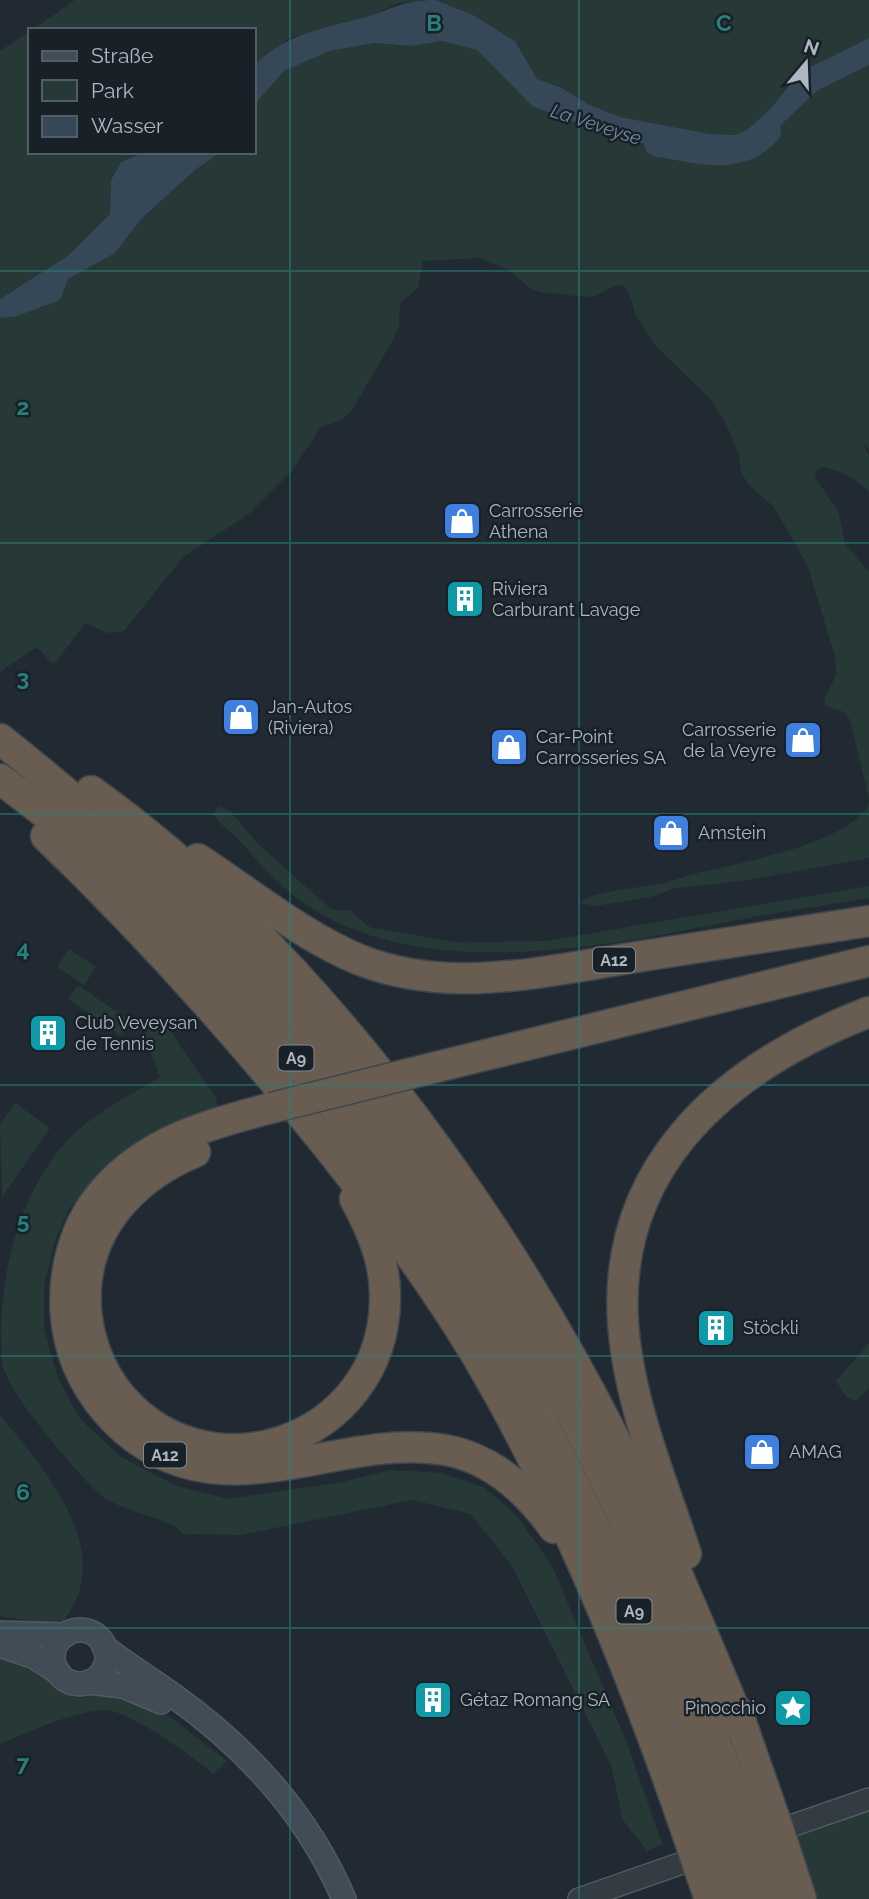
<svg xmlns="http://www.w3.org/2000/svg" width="869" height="1899" font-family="Raleway,sans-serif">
<rect width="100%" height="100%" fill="#212a32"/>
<g fill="#263937">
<path d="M 75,0 L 430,0 L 399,3 L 365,18 L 290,38 L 254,66 L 254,30 L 32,30 Z"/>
<path d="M 436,0 L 869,0 L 869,38 L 800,72 L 771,108 L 742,135 L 710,134 L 620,117 L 588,104 L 562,88 L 537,79 L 515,41 L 473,15 Z"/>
<path d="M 30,31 L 30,152 L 145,152 L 121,162 L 111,180 L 110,214 L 69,255 L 0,299 L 0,51 Z"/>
<path d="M 442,41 L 477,50 L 532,106 L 628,142 L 745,152 L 766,139 L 817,91 L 869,65 L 869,450 L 862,441 L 869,456 L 869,492 C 856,478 841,471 823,467 L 815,472 L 816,479 L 838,511 L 845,544 L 869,572 L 869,798 L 850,720 L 844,712 L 826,706 L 824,700 L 836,675 L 835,656 L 807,564 L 773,506 L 751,487 L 741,473 L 739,456 L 725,421 L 710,399 L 654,344 L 636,316 L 629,293 L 623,286 L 616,285 L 595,296 L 585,297 L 540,292 L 530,288 L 509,270 L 480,258 L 423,261 L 418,288 L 400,303 L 399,326 L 393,340 L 352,410 L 342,420 L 321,427 L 291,472 L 249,514 L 183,557 L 124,631 L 108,633 L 85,623 L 56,662 L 51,663 L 39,649 L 35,648 L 0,672 L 0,318 L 14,317 L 68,279 L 115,253 L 141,219 L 195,170 L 221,152 L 254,152 L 254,105 L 284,71 L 330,51 L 374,43 L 411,46 Z"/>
<path d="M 869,803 L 869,858 L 742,881 L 675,888 L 651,897 L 595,906 L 580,903 C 594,890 641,888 662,884 C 673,881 682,877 693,874 C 733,864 852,844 869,803 Z"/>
<path d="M 218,806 L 230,811 L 259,845 L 331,909 L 351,911 L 369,927 L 453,942 L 546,941 L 869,886 L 869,898 C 825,906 781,911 738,920 C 612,945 440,981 321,914 C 290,896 265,871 242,843 C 233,833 220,826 213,814 Z"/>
<path d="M 69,949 L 96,967 L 84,985 L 57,967 Z"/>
<path d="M 78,985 L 130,1021 L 120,1035 L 68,999 Z"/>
<path d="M 162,1019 L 216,1098 L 218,1110 L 140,1142 L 108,1165 L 69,1209 L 55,1241 L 44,1285 L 44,1329 L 58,1378 L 80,1419 L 121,1457 L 177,1486 L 227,1499 L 342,1482 L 390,1470 L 441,1473 L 485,1488 L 517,1516 L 552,1566 L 627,1743 L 662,1844 L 647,1851 L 623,1820 L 611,1765 L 512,1566 L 471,1514 L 412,1500 L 240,1535 L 183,1534 C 164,1512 118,1516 91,1486 C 66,1459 15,1402 3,1367 C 1,1359 2,1349 1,1341 C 0,1268 22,1183 76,1132 C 100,1110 132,1094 160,1077 L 145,1039 L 148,1026 Z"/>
<path d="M 15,1103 L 50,1128 L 2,1197 L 0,1124 Z"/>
<path d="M 869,1343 L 869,1388 L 856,1401 L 846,1397 L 836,1381 Z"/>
<path d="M 0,1415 C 43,1468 119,1552 63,1621 L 44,1623 L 0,1616 Z"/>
<path d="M 0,1657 L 38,1670 L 68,1695 L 79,1698 L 109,1694 L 144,1703 L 174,1720 L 227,1761 L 213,1774 C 195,1758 125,1707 102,1710 C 68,1713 32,1731 0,1744 Z"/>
<path d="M 869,1799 L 869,1899 L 815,1899 L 791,1825 Z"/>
</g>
<g fill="#364858">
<path d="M 436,0 L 473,15 L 515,41 L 537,79 L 562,88 L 588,104 L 620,117 L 710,134 L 742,135 L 771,108 L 800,72 L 869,38 L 869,65 L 817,91 L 766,139 L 745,152 L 628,142 L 532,106 L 477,50 L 442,41 L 411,46 L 374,43 L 330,51 L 284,71 L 254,105 L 254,66 C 284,34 322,29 362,18 C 392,10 402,0 436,0 Z"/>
<path d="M 145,152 L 221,152 L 195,170 L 141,219 L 115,253 L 68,279 L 60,300 L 14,317 L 0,318 L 0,299 L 69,255 L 110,214 L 111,180 L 121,162 Z"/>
</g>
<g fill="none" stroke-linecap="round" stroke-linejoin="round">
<path stroke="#364858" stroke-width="28" d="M 658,143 C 698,148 737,164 767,131"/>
<defs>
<g id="tertiary">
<path d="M 765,1835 L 869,1799"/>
<path d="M 579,1899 L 708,1854"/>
</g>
<g id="secondary">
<circle cx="80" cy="1657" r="27"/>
<path d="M 0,1633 L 65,1635"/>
<path d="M 0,1645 L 35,1657 L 58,1672"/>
<path d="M 104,1647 C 127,1665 151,1679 174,1696 C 248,1749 308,1815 344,1899"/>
<path d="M 89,1682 L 123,1686 L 161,1702"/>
</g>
<g id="motorway">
<path d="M 0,739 C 249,935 458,1182 599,1467 C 657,1584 703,1706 747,1828"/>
<path d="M 0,779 C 78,835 148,901 214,970 C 461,1225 605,1507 720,1839"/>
<path d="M 91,791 C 305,944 492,1199 611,1432 C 660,1529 701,1630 743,1730"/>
<path d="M 46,836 C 146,932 239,1036 325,1143 C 379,1211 429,1277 474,1351 C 566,1506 634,1677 692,1847"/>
<path d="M 198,859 C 250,893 302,936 360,960 C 451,996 550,970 643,956 C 718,944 794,933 869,921"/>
<path d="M 408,1074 L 869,961"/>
<path d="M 271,1108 C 209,1124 147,1141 104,1191 C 69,1231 58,1290 70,1341 C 78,1375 98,1406 124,1429 C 225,1517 335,1431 446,1450 C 493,1459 527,1490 554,1528"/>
<path d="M 195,1152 C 141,1174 95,1218 87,1278 C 82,1317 92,1357 115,1389 C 202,1504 384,1443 385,1299 C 386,1263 372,1230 355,1199"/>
<path d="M 686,1554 C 664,1487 636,1420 626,1350 C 600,1175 719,1070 869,1012"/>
<path d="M 737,1711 L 774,1817"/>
<path d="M 781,1837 L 801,1899"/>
<path d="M 753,1848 L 770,1899"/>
<path d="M 727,1859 L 740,1899"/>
<path d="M 699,1868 L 710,1899"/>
</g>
</defs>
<use href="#tertiary" stroke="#515a62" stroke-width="24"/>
<use href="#secondary" stroke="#515a62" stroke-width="26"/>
<use href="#motorway" stroke="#3e474e" stroke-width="33"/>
<use href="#tertiary" stroke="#343c43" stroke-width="21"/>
<use href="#secondary" stroke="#424c56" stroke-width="23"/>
<use href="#motorway" stroke="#695d51" stroke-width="30"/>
<defs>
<g id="motorway-bridge">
<path d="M 271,1108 L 408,1074"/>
<path d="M 774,1817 L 781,1837"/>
<path d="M 747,1828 L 753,1848"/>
<path d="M 720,1839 L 727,1859"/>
<path d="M 692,1847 L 699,1868"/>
</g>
</defs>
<use href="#motorway-bridge" stroke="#3e474e" stroke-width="33" stroke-linecap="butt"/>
<use href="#motorway-bridge" stroke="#695d51" stroke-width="30"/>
</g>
<path fill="none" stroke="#27807a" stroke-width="2" stroke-opacity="0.55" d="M 290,0 L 290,1899M 579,0 L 579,1899M 0,271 L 869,271M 0,543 L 869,543M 0,814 L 869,814M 0,1085 L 869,1085M 0,1356 L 869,1356M 0,1628 L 869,1628"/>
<defs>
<symbol id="shop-square" viewBox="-11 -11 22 22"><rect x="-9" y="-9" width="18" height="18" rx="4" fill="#3f7fe0" stroke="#192128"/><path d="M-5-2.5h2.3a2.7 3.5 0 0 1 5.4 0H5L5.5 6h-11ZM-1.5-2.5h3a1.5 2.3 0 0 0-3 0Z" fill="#fff"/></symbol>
<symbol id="building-square" viewBox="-11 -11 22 22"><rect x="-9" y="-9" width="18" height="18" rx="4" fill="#0f9aa8" stroke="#192128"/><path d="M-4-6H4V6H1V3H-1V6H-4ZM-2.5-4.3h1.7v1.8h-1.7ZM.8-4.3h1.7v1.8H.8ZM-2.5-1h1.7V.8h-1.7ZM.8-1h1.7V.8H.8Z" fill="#fff"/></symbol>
<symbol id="sight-square" viewBox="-11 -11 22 22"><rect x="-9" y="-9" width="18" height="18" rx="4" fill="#0f9aa8" stroke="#192128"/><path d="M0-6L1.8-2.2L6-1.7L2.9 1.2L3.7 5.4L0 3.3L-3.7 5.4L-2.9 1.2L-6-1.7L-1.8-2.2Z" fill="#fff"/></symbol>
</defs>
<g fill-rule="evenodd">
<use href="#shop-square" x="440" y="499" width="44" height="44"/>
<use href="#building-square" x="443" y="577" width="44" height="44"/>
<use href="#shop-square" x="219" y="695" width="44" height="44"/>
<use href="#shop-square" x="781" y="718" width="44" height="44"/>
<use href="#shop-square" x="487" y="725" width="44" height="44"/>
<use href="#shop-square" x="649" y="811" width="44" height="44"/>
<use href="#building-square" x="26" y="1011" width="44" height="44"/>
<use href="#building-square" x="694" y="1306" width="44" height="44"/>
<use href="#shop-square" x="740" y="1430" width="44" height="44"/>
<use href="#building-square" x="411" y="1678" width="44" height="44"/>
<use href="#sight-square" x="771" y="1686" width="44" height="44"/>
</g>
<g text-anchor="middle" stroke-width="5" stroke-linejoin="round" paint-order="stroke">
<g fill="#192128" stroke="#818a93" stroke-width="2">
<rect x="593" y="947.5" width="42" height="25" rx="5"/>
<rect x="278.5" y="1045.5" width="35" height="25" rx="5"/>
<rect x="144" y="1442.5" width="42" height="25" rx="5"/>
<rect x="616.5" y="1598.5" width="35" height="25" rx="5"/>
</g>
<g font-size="16" font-weight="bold" fill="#adb7c1">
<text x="614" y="966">A12</text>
<text x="296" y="1064">A9</text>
<text x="165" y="1461">A12</text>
<text x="634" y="1617">A9</text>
</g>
<g font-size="18" fill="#adb7c1" stroke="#192128" text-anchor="start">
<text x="489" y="517">Carrosserie<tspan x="489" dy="21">Athena</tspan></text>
<text x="492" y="595">Riviera<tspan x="492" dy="21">Carburant Lavage</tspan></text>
<text x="268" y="713">Jan-Autos<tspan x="268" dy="21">(Riviera)</tspan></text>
<text x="776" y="736" text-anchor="end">Carrosserie<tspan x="776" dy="21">de la Veyre</tspan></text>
<text x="536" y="743">Car-Point<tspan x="536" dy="21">Carrosseries SA</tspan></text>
<text x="698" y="839">Amstein</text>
<text x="75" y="1029">Club Veveysan<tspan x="75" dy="21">de Tennis</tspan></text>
<text x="743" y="1334">Stöckli</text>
<text x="789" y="1458">AMAG</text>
<text x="460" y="1706">Gétaz Romang SA</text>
<text x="766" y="1714" text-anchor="end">Pinocchio</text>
</g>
<g font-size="19" font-style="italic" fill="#708ba2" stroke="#192128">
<text transform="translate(596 124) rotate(18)" y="7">La Veveyse</text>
</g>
</g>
<g font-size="23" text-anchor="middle" font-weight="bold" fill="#27807a" stroke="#192128" stroke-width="5" stroke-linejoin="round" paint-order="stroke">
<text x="434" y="31">B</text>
<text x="724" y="31">C</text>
<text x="23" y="415">2</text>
<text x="23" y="686">3</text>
<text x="23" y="957">4</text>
<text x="23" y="1229">5</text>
<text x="23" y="1500">6</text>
<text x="23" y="1771">7</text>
</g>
<rect x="28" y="28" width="228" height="126" fill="#192128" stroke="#545d65" stroke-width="2"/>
<rect x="42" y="51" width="35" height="10" fill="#424c56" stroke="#545d65" stroke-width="2"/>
<text x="91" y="63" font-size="21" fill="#adb7c1">Straße</text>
<rect x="42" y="80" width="35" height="21" fill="#263937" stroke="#545d65" stroke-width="2"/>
<text x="91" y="98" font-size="21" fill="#adb7c1">Park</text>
<rect x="42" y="116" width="35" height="21" fill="#364858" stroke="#545d65" stroke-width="2"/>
<text x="91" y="133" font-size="21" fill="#adb7c1">Wasser</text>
<g transform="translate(806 63) rotate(19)" stroke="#192128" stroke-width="5" paint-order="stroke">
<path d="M0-5L12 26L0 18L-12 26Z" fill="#adb7c1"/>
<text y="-10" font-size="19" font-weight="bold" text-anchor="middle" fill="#adb7c1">N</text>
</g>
</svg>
